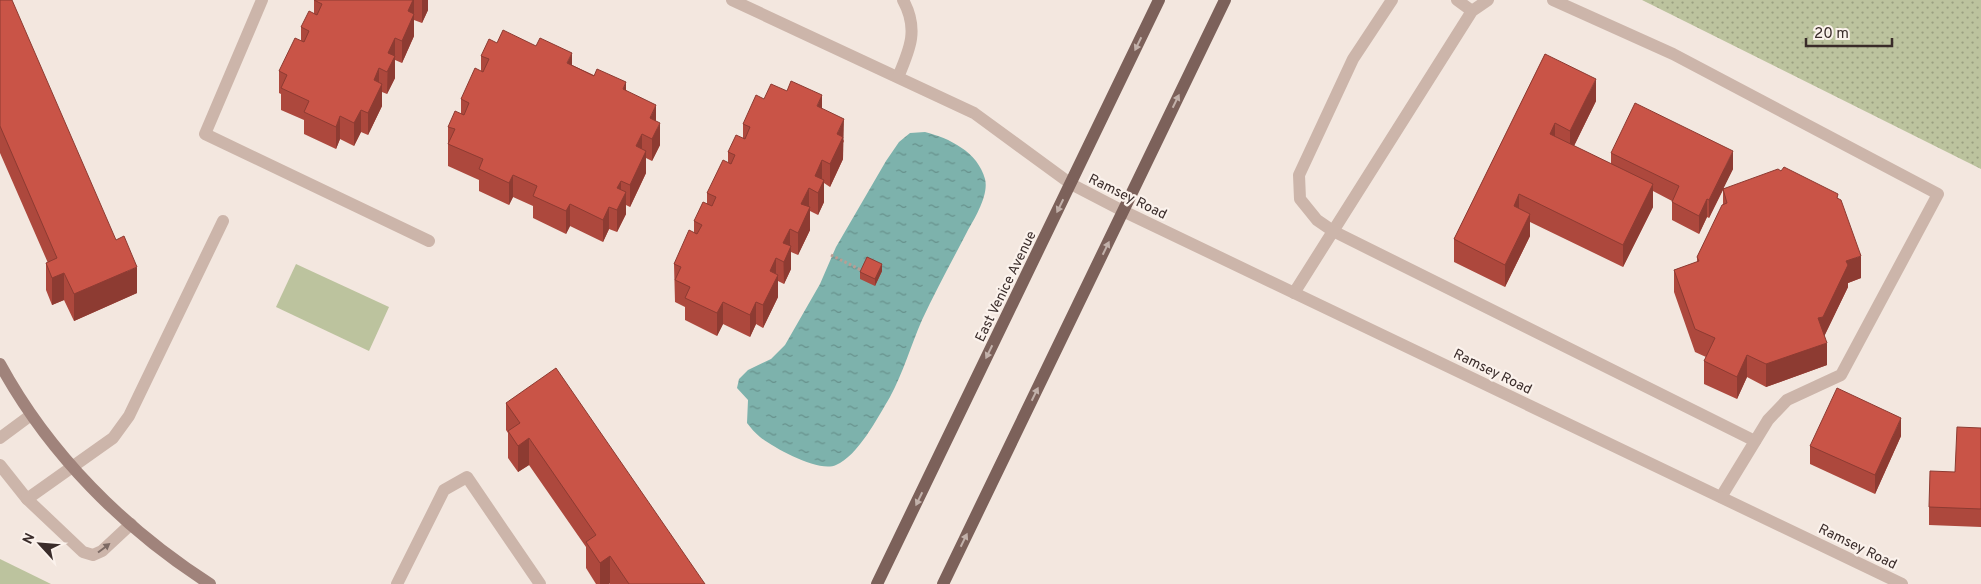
<svg xmlns="http://www.w3.org/2000/svg" width="1981" height="584" font-family="Overpass,sans-serif">
<defs>
<pattern id="grass-dots" width="8" height="8" patternUnits="userSpaceOnUse" patternTransform="scale(1.25)"><rect width="8" height="8" fill="#bcc39e"/><path d="M2 2h.1M6 6h.1" fill="none" stroke="#9a9f81" stroke-width="1.8" stroke-linecap="round"/></pattern>
<pattern id="water-ripples" width="26" height="14" patternUnits="userSpaceOnUse" patternTransform="scale(1.25)"><rect width="26" height="14" fill="#7db2ac"/><path d="M2 4q2-2 4 0t4 0M15 11q2-2 4 0t4 0" fill="none" stroke="#67918c"/></pattern>
</defs>
<rect width="100%" height="100%" fill="#f3e7df"/>
<path fill="url(#grass-dots)" d="M 1642,0 L 1981,0 L 1981,169 Z"/>
<g fill="#bcc39e">
<path d="M 296,264 L 389,307 L 369,351 L 276,307 Z"/>
<path d="M 0,559 L 51,584 L 0,584 Z"/>
</g>
<path fill="url(#water-ripples)" d="M 925,132 C 949,138 978,152 985,179 C 989,195 975,218 967,232 C 952,261 936,290 922,320 C 911,345 903,373 890,397 C 878,417 858,456 836,465 C 819,473 774,448 760,437 C 755,433 751,428 747,423 L 748,400 L 737,388 L 739,379 L 748,370 L 771,359 L 785,345 L 820,284 L 836,247 L 886,161 L 899,142 L 910,133 Z"/>
<g fill="none" stroke-linecap="round" stroke-linejoin="round">
<path stroke="#b89e94" stroke-width="3" stroke-dasharray="2.5 2.5" stroke-linecap="butt" d="M 831,255 L 863,271"/>
<g stroke="#ccb5aa" stroke-width="12">
<path d="M 262,0 L 205,134 L 429,241"/>
<path d="M 732,0 L 974,113 L 1071,184"/>
<path d="M 1392,0 L 1353,59 L 1299,175 L 1300,199 L 1317,220 L 1333,231 L 1755,441"/>
<path d="M 1457,0 L 1472,11"/>
<path d="M 1553,0 L 1673,54 L 1938,194 L 1841,375 L 1787,400 L 1768,420 L 1721,497"/>
<path d="M 898,77 C 910,49 919,29 903,0"/>
<path d="M 1294,293 L 1472,11 L 1488,0"/>
<path d="M 0,438 L 31,415"/>
<path d="M 0,465 L 27,499 L 83,552 L 93,555 L 102,551 L 131,524"/>
<path d="M 27,499 L 113,438 L 129,416 L 223,221"/>
<path d="M 397,584 L 444,490 L 467,477 L 540,584"/>
</g>
<path stroke="#ccb5aa" stroke-width="12" d="M 1071,184 L 1123,211 L 1902,584"/>
<path stroke="#a0837b" stroke-width="12" d="M 0,364 C 49,454 124,529 210,584"/>
<g stroke="#7c615a" stroke-width="12">
<path d="M 877,584 L 1159,0"/>
<path d="M 943,584 L 1225,0"/>
</g>
</g>
<g fill="#ad483d">
<path d="M 0,0 L 137,293 L 74,321 L 64,300 L 52,305 L 46,290 L 46,263 L 48,263 L 0,153 Z"/>
<path d="M 314,0 L 428,0 L 428,10 L 422,23 L 414,20 L 414,36 L 402,63 L 395,60 L 395,78 L 387,94 L 382,92 L 382,106 L 368,135 L 361,132 L 354,146 L 340,139 L 336,149 L 304,134 L 304,120 L 281,110 L 281,94 L 279,93 L 279,71 L 301,41 L 301,27 L 314,13 Z"/>
<path d="M 497,43 L 572,65 L 626,90 L 656,121 L 660,145 L 652,161 L 646,158 L 646,173 L 630,207 L 626,205 L 626,214 L 617,232 L 609,229 L 603,242 L 570,226 L 566,234 L 533,218 L 533,206 L 513,197 L 509,205 L 479,191 L 479,180 L 448,166 L 448,127 L 461,114 L 461,99 L 481,71 L 481,56 Z"/>
<path d="M 1545,54 L 1596,101 L 1574,146 L 1611,164 L 1611,153 L 1733,169 L 1723,188 L 1838,198 L 1861,278 L 1848,283 L 1848,287 L 1824,336 L 1827,365 L 1766,387 L 1747,377 L 1737,399 L 1704,384 L 1704,361 L 1706,357 L 1695,352 L 1674,292 L 1674,270 L 1697,262 L 1697,257 L 1723,205 L 1723,190 L 1709,218 L 1707,217 L 1699,234 L 1672,220 L 1672,201 L 1653,191 L 1653,207 L 1623,267 L 1530,222 L 1530,236 L 1505,287 L 1454,262 L 1454,239 Z"/>
<path d="M 764,99 L 822,109 L 844,141 L 843,143 L 843,159 L 830,187 L 824,183 L 824,202 L 818,215 L 810,211 L 810,230 L 798,255 L 791,252 L 791,269 L 784,284 L 778,281 L 778,297 L 763,328 L 756,324 L 750,337 L 723,324 L 717,336 L 685,320 L 685,307 L 675,302 L 674,264 L 694,232 L 694,221 L 707,204 L 707,193 L 728,163 L 728,152 L 743,138 L 743,124 Z"/>
<path d="M 882,271 L 875,286 L 860,279 L 860,272 Z"/>
<path d="M 506,403 L 705,584 L 610,584 L 610,583 L 609,584 L 596,584 L 586,568 L 586,547 L 529,465 L 518,472 L 508,458 L 508,433 L 506,430 Z"/>
<path d="M 1981,428 L 1981,527 L 1929,525 L 1929,507 L 1955,472 Z"/>
<path d="M 1901,436 L 1875,494 L 1810,464 L 1810,446 Z"/>
</g>
<g fill="#8d3b32">
<path d="M 413,0 L 414,0 L 414,36 L 402,63 L 402,41 L 408,11 Z"/>
<path d="M 422,0 L 428,0 L 428,10 L 422,23 Z"/>
<path d="M 395,38 L 395,78 L 387,94 L 388,53 Z"/>
<path d="M 572,53 L 572,75 L 567,63 Z"/>
<path d="M 379,68 L 379,90 L 382,84 L 382,106 L 368,135 L 368,113 L 374,80 Z"/>
<path d="M 1596,79 L 1596,101 L 1570,154 L 1570,131 Z"/>
<path d="M 626,82 L 626,104 L 623,89 Z"/>
<path d="M 822,95 L 822,117 L 817,106 Z"/>
<path d="M 656,105 L 656,127 L 650,118 Z"/>
<path d="M 361,110 L 361,132 L 354,146 L 354,123 Z"/>
<path d="M 340,116 L 340,139 L 336,149 L 336,127 Z"/>
<path d="M 844,119 L 843,159 L 830,187 L 830,164 L 837,134 Z"/>
<path d="M 660,123 L 660,145 L 652,161 L 652,139 Z"/>
<path d="M 1555,123 L 1555,146 L 1550,134 Z"/>
<path d="M 642,134 L 642,156 L 636,146 Z"/>
<path d="M 646,151 L 646,173 L 630,207 L 630,185 Z"/>
<path d="M 1733,151 L 1733,169 L 1709,218 L 1709,200 Z"/>
<path d="M 822,160 L 822,183 L 815,176 Z"/>
<path d="M 513,175 L 513,197 L 509,205 L 509,183 Z"/>
<path d="M 824,180 L 824,202 L 818,215 L 818,193 Z"/>
<path d="M 621,181 L 621,201 L 626,192 L 626,214 L 617,232 L 617,188 Z"/>
<path d="M 1653,184 L 1653,207 L 1623,267 L 1623,245 Z"/>
<path d="M 809,188 L 809,210 L 810,207 L 810,230 L 798,255 L 798,233 L 801,204 Z"/>
<path d="M 1519,194 L 1519,216 L 1514,206 Z"/>
<path d="M 1707,199 L 1707,217 L 1699,234 L 1699,216 Z"/>
<path d="M 570,204 L 570,226 L 566,234 L 566,211 Z"/>
<path d="M 609,207 L 609,229 L 603,242 L 603,220 Z"/>
<path d="M 1530,214 L 1530,236 L 1505,287 L 1505,265 Z"/>
<path d="M 790,229 L 790,249 L 791,246 L 791,269 L 784,284 L 783,243 Z"/>
<path d="M 1861,256 L 1861,278 L 1848,283 L 1848,287 L 1823,339 L 1818,318 L 1846,261 Z"/>
<path d="M 776,258 L 776,278 L 778,275 L 778,297 L 763,328 L 763,305 L 770,271 Z"/>
<path d="M 882,264 L 882,271 L 875,286 L 875,279 Z"/>
<path d="M 137,267 L 137,293 L 74,321 L 74,294 Z"/>
<path d="M 64,273 L 64,300 L 52,305 L 52,278 Z"/>
<path d="M 723,302 L 723,324 L 717,336 L 717,313 Z"/>
<path d="M 756,302 L 756,324 L 750,337 L 750,315 Z"/>
<path d="M 1827,343 L 1827,365 L 1766,387 L 1766,364 Z"/>
<path d="M 1747,355 L 1747,377 L 1737,399 L 1737,377 Z"/>
<path d="M 1901,418 L 1901,436 L 1875,494 L 1875,475 Z"/>
<path d="M 529,438 L 529,465 L 518,472 L 518,446 Z"/>
<path d="M 610,556 L 610,583 L 609,584 L 600,584 L 600,563 Z"/>
</g>
<g fill="#c95447" stroke="#8d3b32">
<path d="M 0,0 L 12,0 L 116,240 L 124,236 L 137,267 L 74,294 L 64,273 L 52,278 L 46,263 L 57,258 L 0,126 Z"/>
<path d="M 314,0 L 413,0 L 408,11 L 414,14 L 402,41 L 395,38 L 388,53 L 395,56 L 387,72 L 379,68 L 374,80 L 382,84 L 368,113 L 361,110 L 354,123 L 340,116 L 336,127 L 304,112 L 309,101 L 281,88 L 287,75 L 279,71 L 295,38 L 304,42 L 309,31 L 301,27 L 309,11 L 317,15 L 322,4 Z"/>
<path d="M 503,30 L 536,46 L 540,38 L 572,53 L 567,63 L 594,76 L 597,69 L 626,82 L 623,89 L 656,105 L 650,118 L 660,123 L 652,139 L 642,134 L 636,146 L 646,151 L 630,185 L 621,181 L 617,188 L 626,192 L 617,210 L 609,207 L 603,220 L 570,204 L 566,211 L 533,196 L 537,186 L 513,175 L 509,183 L 479,169 L 483,159 L 448,144 L 455,129 L 448,127 L 455,111 L 464,115 L 469,103 L 461,99 L 475,68 L 483,72 L 489,59 L 481,56 L 489,39 L 497,43 Z"/>
<path d="M 1545,54 L 1596,79 L 1570,131 L 1555,123 L 1550,134 L 1653,184 L 1623,245 L 1519,194 L 1514,206 L 1530,214 L 1505,265 L 1454,239 Z"/>
<path d="M 791,81 L 822,95 L 817,106 L 844,119 L 837,134 L 843,137 L 830,164 L 822,160 L 815,176 L 824,180 L 818,193 L 809,188 L 801,204 L 810,207 L 798,233 L 790,229 L 783,243 L 791,246 L 784,262 L 776,258 L 770,271 L 778,275 L 763,305 L 756,302 L 750,315 L 723,302 L 717,313 L 685,298 L 690,287 L 675,280 L 681,267 L 674,264 L 689,230 L 697,234 L 702,225 L 694,221 L 703,202 L 712,206 L 716,197 L 707,193 L 723,160 L 731,164 L 735,155 L 728,152 L 736,135 L 745,139 L 750,127 L 743,124 L 756,95 L 764,99 L 771,84 L 787,91 Z"/>
<path d="M 1635,103 L 1733,151 L 1709,200 L 1707,199 L 1699,216 L 1672,202 L 1679,186 L 1611,153 Z"/>
<path d="M 1784,167 L 1838,194 L 1837,198 L 1841,200 L 1861,256 L 1846,261 L 1848,265 L 1823,317 L 1818,318 L 1827,343 L 1766,364 L 1747,355 L 1737,377 L 1704,361 L 1715,338 L 1695,329 L 1674,270 L 1699,261 L 1697,257 L 1722,205 L 1727,203 L 1723,189 L 1778,169 L 1781,171 Z"/>
<path d="M 867,257 L 882,264 L 875,279 L 860,272 Z"/>
<path d="M 556,368 L 705,584 L 629,584 L 610,556 L 600,563 L 586,542 L 596,535 L 529,438 L 518,446 L 508,431 L 520,423 L 506,403 Z"/>
<path d="M 1837,388 L 1901,418 L 1875,475 L 1810,446 Z"/>
<path d="M 1957,427 L 1981,428 L 1981,509 L 1929,507 L 1930,471 L 1955,472 Z"/>
</g>
<defs><path id="oneway-solid" d="M-6-.8H1V-3.2L6.5 0L1 3.2V.8H-6Z" transform="scale(1.25)"/></defs>
<g fill="#c2b1aa">
<use href="#oneway-solid" transform="translate(1138 44) rotate(116)"/>
<use href="#oneway-solid" transform="translate(1176 101) rotate(-64)"/>
<use href="#oneway-solid" transform="translate(1060 206) rotate(116)"/>
<use href="#oneway-solid" transform="translate(1106 248) rotate(-64)"/>
<use href="#oneway-solid" transform="translate(989 352) rotate(116)"/>
<use href="#oneway-solid" transform="translate(1035 394) rotate(-64)"/>
<use href="#oneway-solid" transform="translate(919 499) rotate(116)"/>
<use href="#oneway-solid" transform="translate(964 540) rotate(-64)"/>
</g>
<use fill="#7c6a64" href="#oneway-solid" transform="translate(104 548) rotate(-37)"/>
<g text-anchor="middle" stroke-width="4.5" stroke-linejoin="round" paint-order="stroke">
<g font-size="14" fill="#3a2c2a" stroke="#fbf2ec">
<text transform="translate(1128 196) rotate(26)" y="5">Ramsey Road</text>
<text transform="translate(1005 286) rotate(-64)" y="5">East Venice Avenue</text>
<text transform="translate(1493 371) rotate(26)" y="5">Ramsey Road</text>
<text transform="translate(1858 546) rotate(26)" y="5">Ramsey Road</text>
</g>
</g>
<g transform="translate(40 544) rotate(296)" stroke="#fbf2ec" stroke-width="4" paint-order="stroke">
<path d="M0-4L9 19L0 12L-9 19Z" fill="#3a2c2a"/>
<text y="-8" font-size="14" font-weight="bold" text-anchor="middle" fill="#3a2c2a">N</text>
</g>
<path d="M1806 38v8h86v-8" fill="none" stroke="#3a2c2a" stroke-width="2.5"/>
<text x="1814" y="38" font-size="15" fill="#3a2c2a" stroke="#fbf2ec" stroke-width="4" paint-order="stroke">20 m</text>
</svg>
